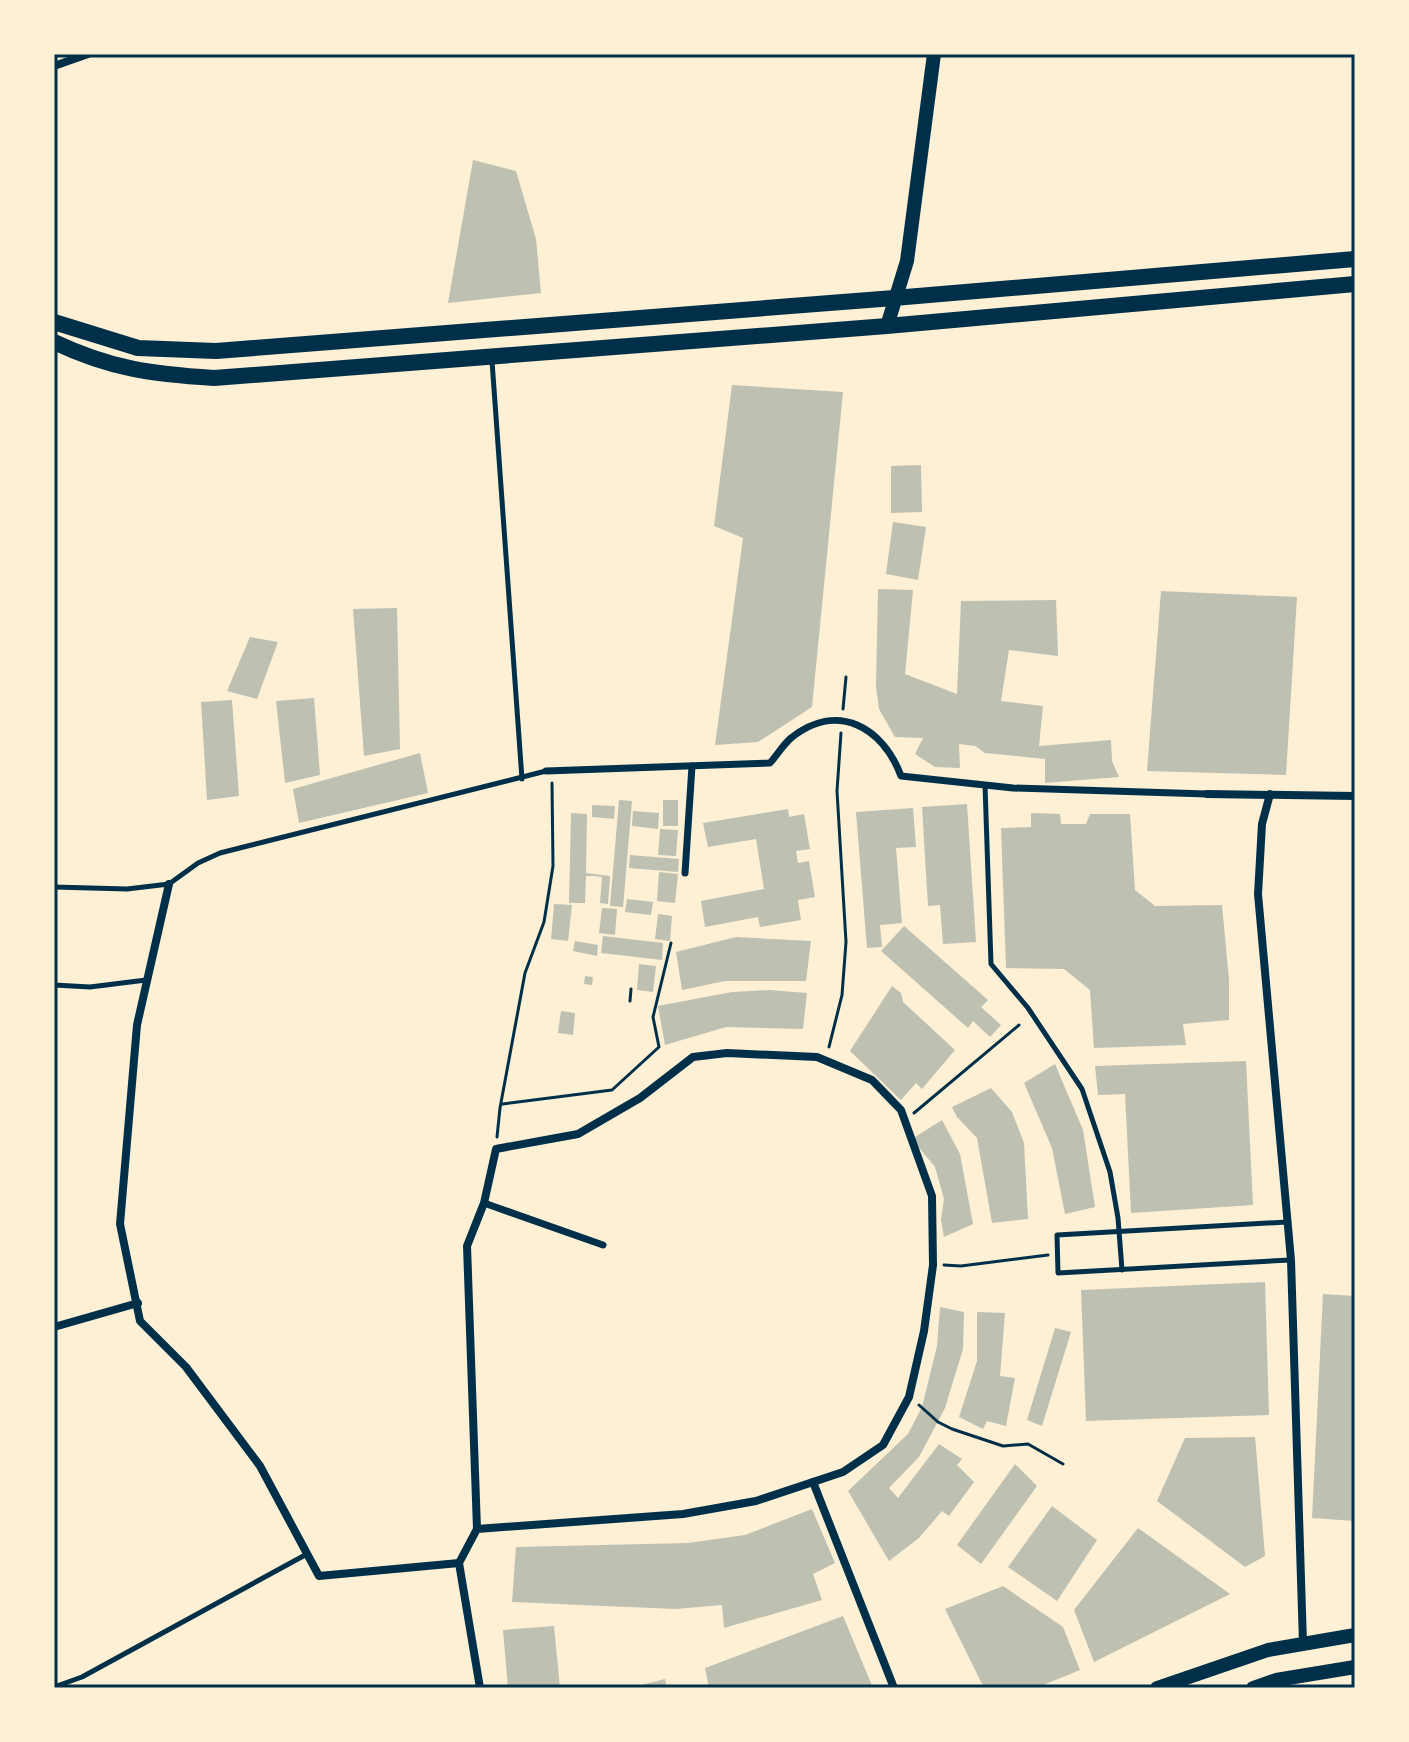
<svg xmlns="http://www.w3.org/2000/svg" width="1409" height="1742" font-family="Rubik,sans-serif">
<rect width="100%" height="100%" fill="#fdf0d5"/>
<g fill="#bec0b2">
<path d="M 473,160 L 516,171 L 536,239 L 541,293 L 448,303 Z"/>
<path d="M 732,385 L 843,392 L 812,707 L 758,742 L 715,745 L 743,538 L 714,526 Z"/>
<path d="M 921,465 L 922,512 L 891,513 L 891,466 Z"/>
<path d="M 893,522 L 926,527 L 918,580 L 886,574 Z"/>
<path d="M 878,589 L 913,590 L 905,674 L 957,694 L 961,601 L 1056,600 L 1058,656 L 1009,650 L 1001,701 L 1043,706 L 1039,746 L 1111,740 L 1112,761 L 1119,777 L 1045,783 L 1045,759 L 985,753 L 975,746 L 959,744 L 960,768 L 935,767 L 915,754 L 923,738 L 895,737 L 879,709 L 876,687 Z"/>
<path d="M 1161,591 L 1297,597 L 1286,775 L 1147,771 Z"/>
<path d="M 397,608 L 400,749 L 364,756 L 353,609 Z"/>
<path d="M 250,637 L 278,642 L 257,699 L 227,691 Z"/>
<path d="M 314,698 L 320,775 L 285,783 L 276,701 Z"/>
<path d="M 232,700 L 239,796 L 207,800 L 201,702 Z"/>
<path d="M 420,753 L 428,793 L 299,823 L 293,789 Z"/>
<path d="M 619,800 L 632,801 L 623,907 L 610,906 Z"/>
<rect x="663" y="800" width="15" height="26"/>
<path d="M 967,804 L 976,942 L 943,944 L 940,905 L 928,906 L 922,807 Z"/>
<path d="M 592,805 L 615,806 L 614,819 L 592,817 Z"/>
<path d="M 913,808 L 916,847 L 896,848 L 902,923 L 880,925 L 882,947 L 867,948 L 856,812 Z"/>
<path d="M 788,809 L 789,817 L 804,814 L 810,849 L 796,851 L 798,863 L 809,861 L 815,897 L 798,900 L 801,920 L 760,927 L 758,917 L 705,927 L 701,901 L 764,889 L 756,839 L 708,847 L 703,823 Z"/>
<path d="M 633,811 L 659,813 L 658,829 L 632,826 Z"/>
<path d="M 571,813 L 587,814 L 586,873 L 610,876 L 608,904 L 600,903 L 602,877 L 594,876 L 586,876 L 585,903 L 569,903 Z"/>
<path d="M 1031,813 L 1060,814 L 1061,824 L 1086,824 L 1090,814 L 1130,814 L 1135,890 L 1155,906 L 1222,905 L 1229,980 L 1229,1020 L 1183,1024 L 1186,1045 L 1094,1048 L 1090,990 L 1064,969 L 1006,968 L 1001,828 L 1031,827 Z"/>
<path d="M 660,829 L 678,830 L 676,856 L 658,855 Z"/>
<path d="M 630,855 L 679,859 L 678,872 L 629,868 Z"/>
<path d="M 659,872 L 678,874 L 675,903 L 657,901 Z"/>
<path d="M 627,899 L 653,902 L 651,915 L 625,912 Z"/>
<path d="M 554,904 L 572,905 L 568,941 L 551,939 Z"/>
<path d="M 602,908 L 617,909 L 615,935 L 599,933 Z"/>
<path d="M 658,914 L 672,916 L 670,941 L 655,939 Z"/>
<path d="M 904,926 L 988,1000 L 981,1007 L 1001,1025 L 990,1037 L 973,1021 L 968,1028 L 881,951 Z"/>
<path d="M 603,936 L 663,943 L 662,960 L 601,953 Z"/>
<path d="M 736,937 L 811,941 L 806,981 L 725,981 L 682,990 L 676,952 Z"/>
<path d="M 575,941 L 598,945 L 597,956 L 573,951 Z"/>
<path d="M 639,964 L 656,966 L 653,992 L 637,990 Z"/>
<path d="M 585,976 L 593,977 L 592,985 L 584,984 Z"/>
<path d="M 892,986 L 901,993 L 903,1002 L 955,1050 L 922,1089 L 916,1083 L 901,1100 L 850,1051 Z"/>
<path d="M 770,990 L 807,993 L 803,1029 L 726,1027 L 665,1045 L 658,1006 L 732,992 Z"/>
<path d="M 561,1011 L 575,1013 L 573,1035 L 558,1033 Z"/>
<path d="M 1246,1061 L 1253,1205 L 1131,1213 L 1125,1094 L 1098,1095 L 1095,1066 Z"/>
<path d="M 1055,1064 L 1083,1130 L 1095,1207 L 1065,1214 L 1052,1148 L 1024,1083 Z"/>
<path d="M 991,1088 L 1012,1112 L 1024,1143 L 1028,1219 L 992,1223 L 977,1138 L 957,1117 L 952,1107 Z"/>
<path d="M 942,1120 L 960,1154 L 973,1224 L 944,1237 L 941,1220 L 944,1199 L 935,1167 L 912,1139 Z"/>
<path d="M 1265,1282 L 1269,1415 L 1086,1421 L 1081,1290 Z"/>
<path d="M 1323,1294 L 1355,1296 L 1355,1521 L 1312,1518 Z"/>
<path d="M 940,1307 L 964,1312 L 963,1349 L 945,1408 L 919,1457 L 889,1488 L 898,1498 L 939,1444 L 962,1459 L 957,1465 L 974,1482 L 949,1516 L 942,1511 L 919,1538 L 889,1561 L 848,1491 L 908,1434 L 922,1407 L 937,1346 Z"/>
<path d="M 977,1312 L 1005,1313 L 1000,1376 L 1015,1378 L 1006,1426 L 987,1421 L 983,1429 L 959,1417 L 977,1361 Z"/>
<path d="M 1055,1328 L 1071,1332 L 1042,1426 L 1027,1420 Z"/>
<path d="M 1255,1437 L 1265,1556 L 1245,1567 L 1157,1501 L 1185,1438 Z"/>
<path d="M 1015,1464 L 1037,1486 L 981,1564 L 957,1545 Z"/>
<path d="M 1052,1506 L 1097,1540 L 1057,1601 L 1008,1567 Z"/>
<path d="M 812,1509 L 835,1563 L 813,1574 L 822,1600 L 724,1628 L 722,1605 L 676,1609 L 512,1602 L 516,1547 L 688,1543 L 745,1535 Z"/>
<path d="M 1138,1528 L 1230,1594 L 1094,1662 L 1074,1610 Z"/>
<path d="M 1003,1586 L 1063,1627 L 1080,1670 L 1036,1688 L 984,1688 L 945,1609 Z"/>
<path d="M 843,1616 L 873,1688 L 709,1688 L 705,1668 Z"/>
<path d="M 554,1626 L 560,1688 L 508,1688 L 503,1630 Z"/>
<path d="M 665,1679 L 667,1688 L 633,1688 L 633,1687 Z"/>
</g>
<g fill="none" stroke-linecap="round" stroke-linejoin="round">
<g stroke="#003049" stroke-width="3">
<path d="M 843,709 L 846,677"/>
<path d="M 630,1001 L 631,989"/>
<path d="M 829,1047 L 842,995 L 846,942 L 837,791 L 841,733"/>
<path d="M 503,1104 L 612,1090 L 659,1047 L 653,1017 L 671,943"/>
<path d="M 914,1113 L 1019,1025"/>
<path d="M 497,1137 L 500,1108 L 525,973 L 544,922 L 553,866 L 552,783"/>
<path d="M 944,1265 L 961,1266 L 1048,1255"/>
<path d="M 919,1405 L 938,1422 L 952,1429 L 1003,1446 L 1028,1444 L 1063,1464"/>
</g>
<g stroke="#003049" stroke-width="5">
<path d="M 492,361 L 522,779"/>
<path d="M 985,785 L 991,964 L 1028,1008 L 1082,1089 L 1110,1172 L 1118,1218 L 1122,1270"/>
<path d="M 54,887 L 127,889 L 169,884 L 198,863 L 220,853 L 546,771"/>
<path d="M 54,985 L 90,987 L 146,980"/>
<path d="M 1287,1222 L 1057,1235 L 1058,1273 L 1290,1260"/>
<path d="M 54,1687 L 82,1677 L 307,1554"/>
</g>
<g stroke="#003049" stroke-width="7">
<path d="M 546,771 L 770,763 C 777,755 783,745 791,738 C 837,701 883,727 901,776 L 1013,788 L 1207,794"/>
<path d="M 685,873 L 692,766"/>
<path d="M 484,1203 L 603,1245"/>
</g>
<g stroke="#003049" stroke-width="8">
<path d="M 54,66 L 88,54"/>
<path d="M 1207,794 L 1355,796"/>
<path d="M 1270,794 L 1262,824 L 1258,894 L 1291,1260 L 1303,1643"/>
<path d="M 169,884 L 137,1025 L 120,1224 L 140,1321 L 186,1367 L 260,1466 L 319,1576 L 459,1563"/>
<path d="M 54,1327 L 138,1303"/>
<path d="M 813,1482 L 894,1688"/>
<path d="M 477,1529 L 683,1514 L 756,1501 L 843,1472 L 883,1445 L 909,1397 L 924,1331 L 933,1265 L 932,1196 L 901,1110 L 872,1080 L 817,1057 L 727,1053 L 693,1057 L 640,1098 L 578,1134 L 496,1149 L 484,1203 L 467,1246 L 477,1529 L 459,1563 L 480,1688"/>
</g>
<path stroke="#003049" stroke-width="14" d="M 887,326 L 907,261 L 934,54"/>
<g stroke="#003049" stroke-width="14">
<path d="M 1157,1688 L 1268,1650 L 1355,1635"/>
<path d="M 1253,1688 L 1276,1680 L 1355,1667"/>
</g>
<g stroke="#003049" stroke-width="16">
<path d="M 54,322 L 138,348 L 216,351 L 894,298 L 1355,259"/>
<path d="M 54,342 C 111,369 152,374 214,378 L 887,326 L 1355,284"/>
</g>
</g>
<rect width="1409" height="1742" fill="none" stroke="#fdf0d5" stroke-width="112"/>
<rect x="56" y="56" width="1297" height="1630" fill="none" stroke="#003049" stroke-width="3"/>
</svg>
